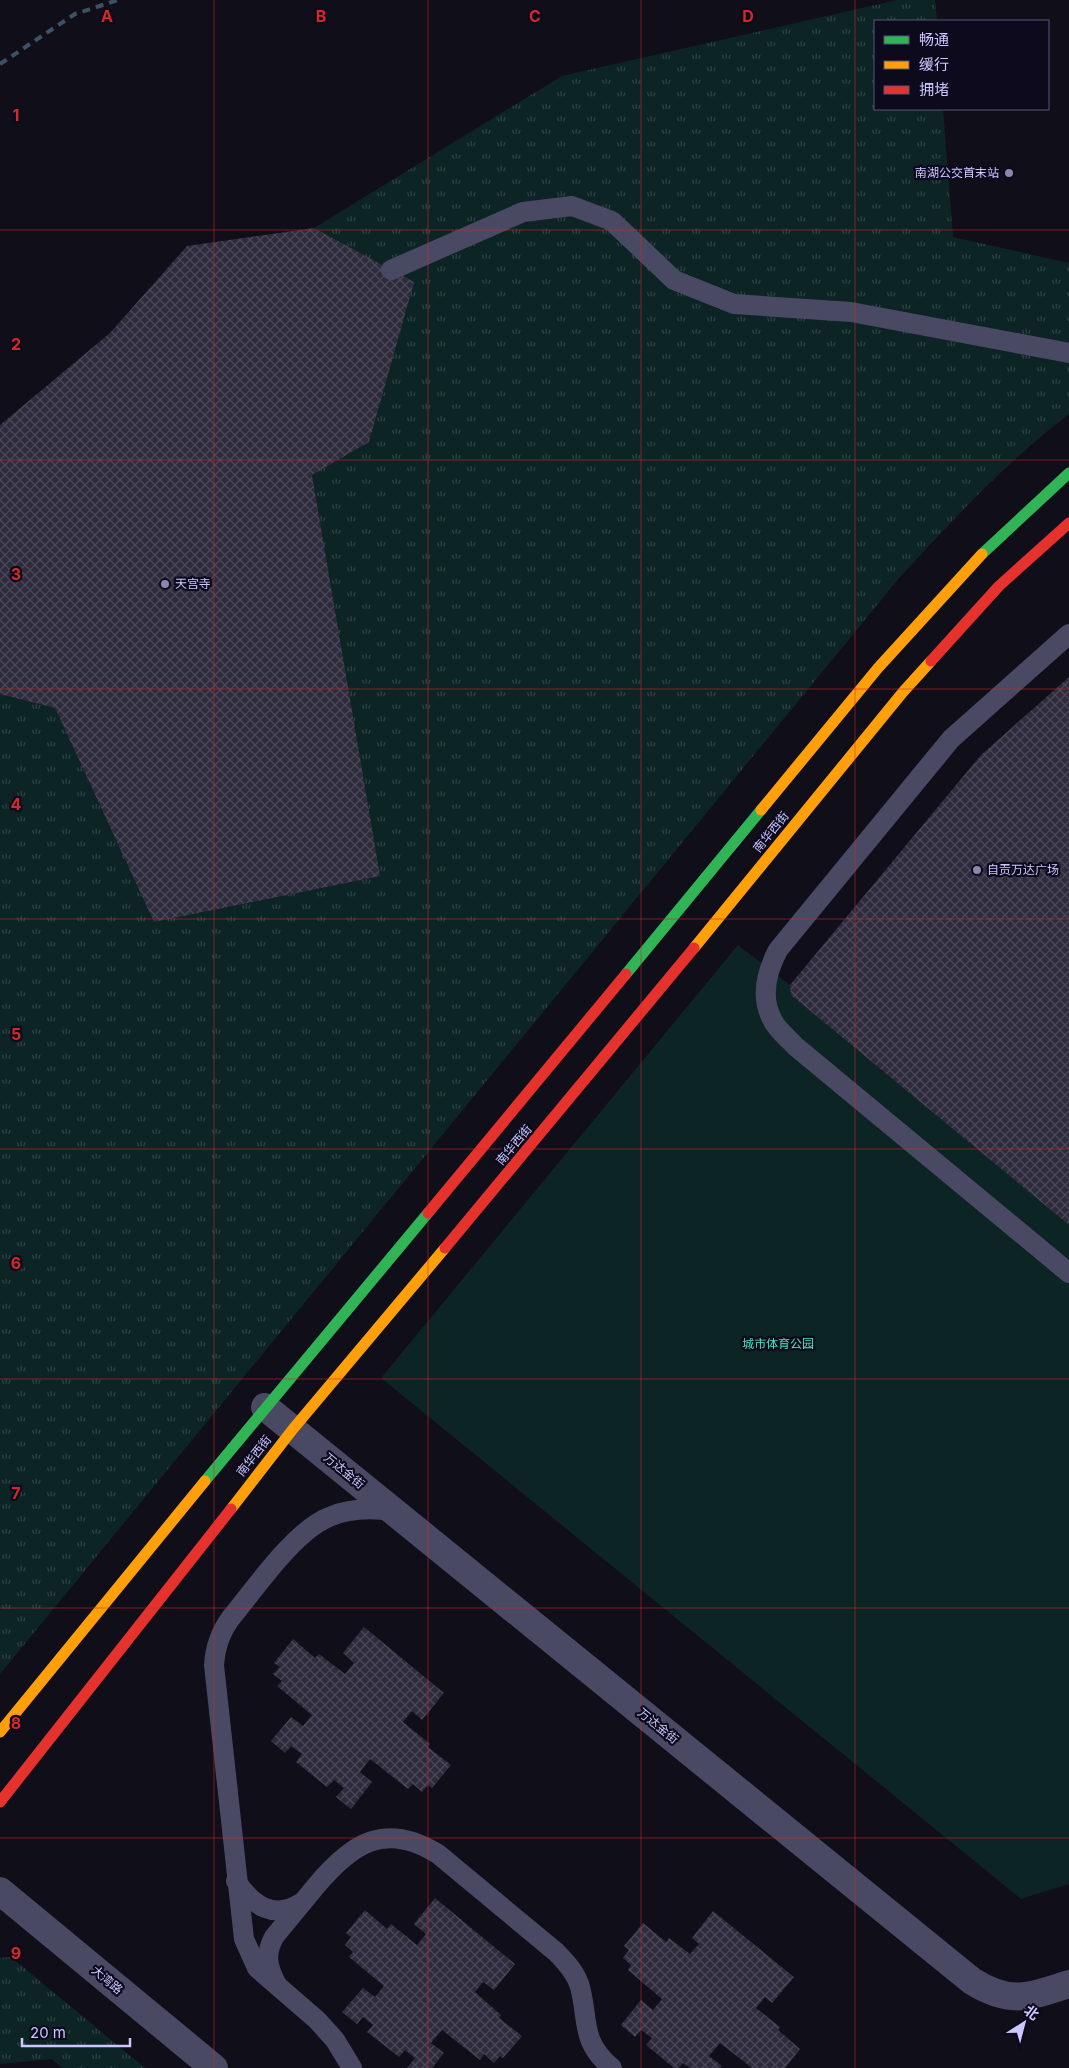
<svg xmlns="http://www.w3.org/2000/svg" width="1069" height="2068" font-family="Inter,'Noto Sans SC',sans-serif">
<defs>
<pattern id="grass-tufts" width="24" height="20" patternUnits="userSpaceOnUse" patternTransform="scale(1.25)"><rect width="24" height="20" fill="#0d2424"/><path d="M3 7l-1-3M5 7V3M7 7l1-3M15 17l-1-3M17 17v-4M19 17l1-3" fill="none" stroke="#2f4245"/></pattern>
<pattern id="building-cross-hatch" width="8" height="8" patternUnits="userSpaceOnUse" patternTransform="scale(1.25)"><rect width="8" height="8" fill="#2e2b3d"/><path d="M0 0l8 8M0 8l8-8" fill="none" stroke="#4b485a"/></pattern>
</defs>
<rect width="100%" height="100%" fill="#100e19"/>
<g fill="url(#grass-tufts)">
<path d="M 897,0 L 935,0 L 937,21 L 875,21 L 875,109 L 943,109 L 953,237 L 1069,263 L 1069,414 C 1006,462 953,520 900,577 L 0,1674 L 0,694 L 55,708 L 154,922 L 379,876 L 312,475 L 369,442 L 413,282 L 314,228 L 562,76 Z"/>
<path d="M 11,1957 L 145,2068 L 62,2068 L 52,2059 L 0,2064 L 0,1958 Z"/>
</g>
<path fill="#0d2424" d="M 738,945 L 790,985 L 791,995 L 1069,1225 L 1069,1884 L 1021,1899 L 381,1378 Z"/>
<g fill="url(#building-cross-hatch)">
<path d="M 314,228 L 414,282 L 369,442 L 312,475 L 380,876 L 154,922 L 55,708 L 0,694 L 0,425 L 110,333 L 187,246 Z"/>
<path d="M 1069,677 L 1069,1225 L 791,995 L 790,985 L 981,755 Z"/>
<path d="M 364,1627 L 444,1693 L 422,1720 L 412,1711 L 403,1722 L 430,1744 L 428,1747 L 451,1765 L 432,1788 L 428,1785 L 422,1792 L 413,1784 L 408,1789 L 370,1759 L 360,1772 L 372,1782 L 351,1809 L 336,1797 L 344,1788 L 334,1780 L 327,1787 L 296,1762 L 302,1754 L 291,1746 L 285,1753 L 271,1741 L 291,1717 L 303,1726 L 312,1715 L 277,1686 L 282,1681 L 273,1674 L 280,1667 L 274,1663 L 293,1639 L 315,1658 L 319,1654 L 345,1674 L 354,1663 L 343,1653 Z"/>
<path d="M 435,1898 L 515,1964 L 494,1990 L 483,1982 L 475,1992 L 501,2015 L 499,2018 L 522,2036 L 503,2058 L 500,2056 L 494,2063 L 484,2054 L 480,2060 L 442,2030 L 431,2043 L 444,2053 L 432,2068 L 407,2068 L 415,2058 L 405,2050 L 399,2057 L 367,2032 L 373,2025 L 363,2017 L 357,2024 L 342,2012 L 363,1988 L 375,1997 L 384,1986 L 349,1957 L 353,1952 L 345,1945 L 351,1937 L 346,1933 L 365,1910 L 387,1929 L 391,1924 L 417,1945 L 426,1934 L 414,1924 Z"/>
<path d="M 713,1911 L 794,1977 L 772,2003 L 765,1997 L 756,2008 L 780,2027 L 778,2030 L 800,2049 L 785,2068 L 752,2068 L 720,2043 L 709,2056 L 722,2066 L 720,2068 L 690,2068 L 683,2063 L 679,2068 L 674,2068 L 646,2045 L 652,2038 L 641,2030 L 635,2037 L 621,2025 L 641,2000 L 653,2010 L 662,1999 L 628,1970 L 631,1965 L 623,1958 L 629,1950 L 624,1946 L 643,1923 L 666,1942 L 669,1938 L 690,1954 L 699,1944 L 692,1938 Z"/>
</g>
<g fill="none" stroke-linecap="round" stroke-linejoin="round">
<g stroke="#4a4963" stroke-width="20">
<path d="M 391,270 L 523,212 L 572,206 L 612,221 L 674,280 L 734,304 L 851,312 L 1069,353"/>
<path d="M 1069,634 L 951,739 L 778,950 C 767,971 760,996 772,1019 C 776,1029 788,1038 795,1046 L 1069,1273"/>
<path d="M 236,1881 C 253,1906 274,1920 301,1903"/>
<path d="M 276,1983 C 267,1966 265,1954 274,1937 C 288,1920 302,1903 316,1886 C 352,1843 385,1821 438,1854 L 556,1952 C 566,1962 576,1973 580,1987 C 589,2021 580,2041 612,2068"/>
<path d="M 352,2068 L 335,2040 L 317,2020 L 257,1968 L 244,1939 L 214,1665 C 215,1648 220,1633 230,1619 C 255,1589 293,1532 329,1517 C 349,1508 372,1508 394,1511"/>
</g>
<g stroke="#4a4963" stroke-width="28">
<path d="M 265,1407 L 972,1981 C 1010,2005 1029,1997 1069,1984"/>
<path d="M 0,1891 L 214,2068"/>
</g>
<g stroke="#30b455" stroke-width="11">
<path d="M 982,554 L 1069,473"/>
<path d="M 626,974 L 761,810"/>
<path d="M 205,1481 L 428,1213"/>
</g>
<g stroke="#ff9f0a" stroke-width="11">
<path d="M 761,810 L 878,668 L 982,554"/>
<path d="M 694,948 L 903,692 L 931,661"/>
<path d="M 231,1509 L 293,1429 L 445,1248"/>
<path d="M 0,1732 L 205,1481"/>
</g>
<g stroke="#e5322d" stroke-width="11">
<path d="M 931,661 L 999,586 L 1069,523"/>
<path d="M 428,1213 L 626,974"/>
<path d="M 445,1248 L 694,948"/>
<path d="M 0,1802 L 231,1509"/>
</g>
<path stroke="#3c5264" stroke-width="4" stroke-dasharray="8 6" stroke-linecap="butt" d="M 0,64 L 75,14 L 118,0"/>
</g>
<path fill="none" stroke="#d62828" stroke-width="1" stroke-opacity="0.55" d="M 214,0 L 214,2068M 428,0 L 428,2068M 641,0 L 641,2068M 855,0 L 855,2068M 0,230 L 1069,230M 0,460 L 1069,460M 0,689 L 1069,689M 0,919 L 1069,919M 0,1149 L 1069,1149M 0,1379 L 1069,1379M 0,1608 L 1069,1608M 0,1838 L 1069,1838"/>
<g fill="#8a86ae" stroke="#0d0a1d" stroke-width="2">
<circle cx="1009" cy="173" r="5"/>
<circle cx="165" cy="584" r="5"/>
<circle cx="977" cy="870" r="5"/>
</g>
<g text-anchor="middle" stroke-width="4.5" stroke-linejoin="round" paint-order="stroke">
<g font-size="12" fill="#ccc7ff" stroke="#0d0a1d" text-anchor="start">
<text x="999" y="177" text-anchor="end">南湖公交首末站</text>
<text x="175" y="588">天宫寺</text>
<text x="987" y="874">自贡万达广场</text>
</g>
<g font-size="12" fill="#ccc7ff" stroke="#0d0a1d">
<text transform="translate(771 832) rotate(-51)" y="4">南华西街</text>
<text transform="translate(514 1145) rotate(-50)" y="4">南华西街</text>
<text transform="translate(254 1456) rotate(-52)" y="4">南华西街</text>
<text transform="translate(344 1471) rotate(39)" y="4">万达金街</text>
<text transform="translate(658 1726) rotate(39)" y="4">万达金街</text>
<text transform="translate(107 1980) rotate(40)" y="4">大湾路</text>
</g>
<g font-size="12" fill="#4be6bc" stroke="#0d0a1d">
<text x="778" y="1348">城市体育公园</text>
</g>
</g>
<g font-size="16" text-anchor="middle" font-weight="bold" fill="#d62828" stroke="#0d0a1d" stroke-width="4.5" stroke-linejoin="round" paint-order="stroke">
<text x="107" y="22">A</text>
<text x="321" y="22">B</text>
<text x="535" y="22">C</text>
<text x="748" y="22">D</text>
<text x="16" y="121">1</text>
<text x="16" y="350">2</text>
<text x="16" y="580">3</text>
<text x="16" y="810">4</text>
<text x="16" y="1040">5</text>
<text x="16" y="1269">6</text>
<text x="16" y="1499">7</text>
<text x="16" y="1729">8</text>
<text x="16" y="1959">9</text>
</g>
<rect x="874" y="20" width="175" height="90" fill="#0d0a1d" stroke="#595677"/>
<rect x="884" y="36" width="25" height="8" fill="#30b455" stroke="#595677"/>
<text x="919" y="45" font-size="15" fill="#ccc7ff">畅通</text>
<rect x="884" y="61" width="25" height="8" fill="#ff9f0a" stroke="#595677"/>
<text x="919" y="70" font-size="15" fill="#ccc7ff">缓行</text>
<rect x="884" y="86" width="25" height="8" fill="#e5322d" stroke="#595677"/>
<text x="919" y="95" font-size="15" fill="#ccc7ff">拥堵</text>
<g transform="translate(1024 2023) rotate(36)" stroke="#0d0a1d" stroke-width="4" paint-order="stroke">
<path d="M0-4L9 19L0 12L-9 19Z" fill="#ccc7ff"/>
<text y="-8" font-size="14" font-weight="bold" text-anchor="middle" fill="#ccc7ff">北</text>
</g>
<path d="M22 2038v8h108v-8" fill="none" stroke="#ccc7ff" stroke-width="2.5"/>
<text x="30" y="2038" font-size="15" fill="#ccc7ff" stroke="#0d0a1d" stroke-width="4" paint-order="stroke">20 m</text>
</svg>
